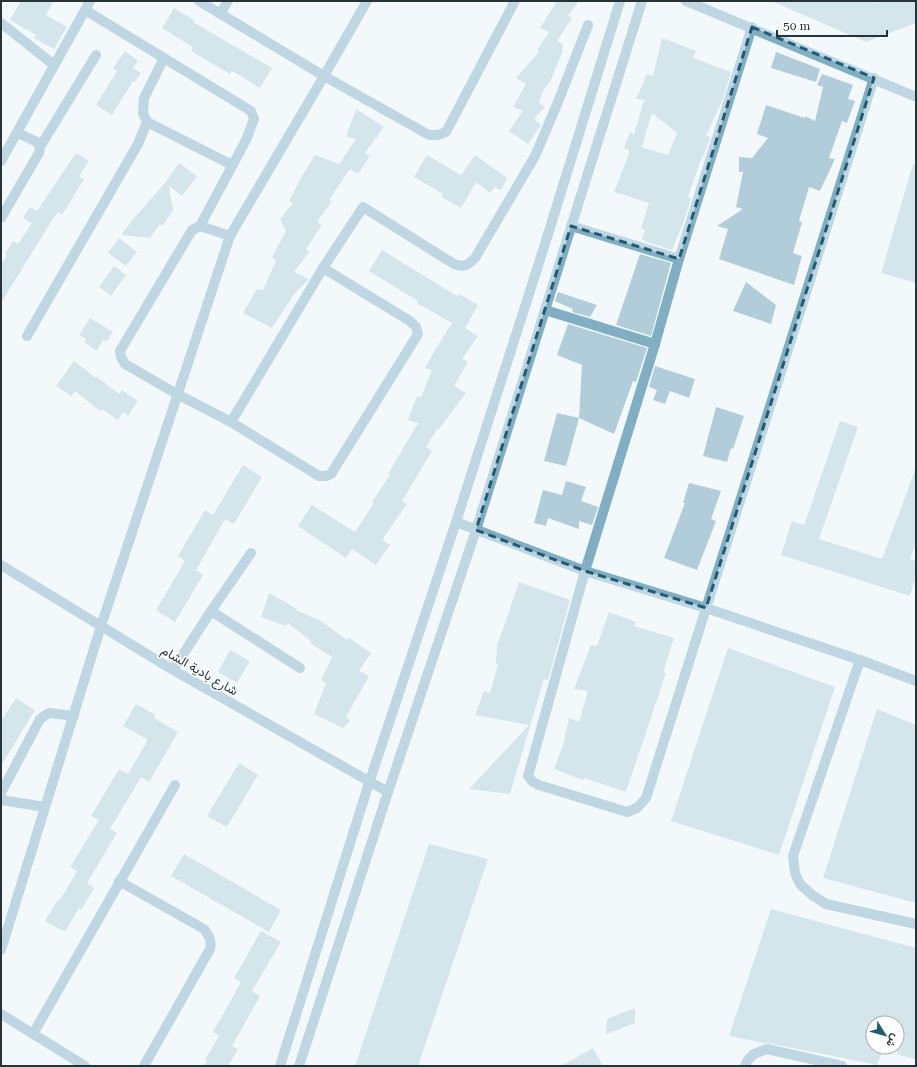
<svg xmlns="http://www.w3.org/2000/svg" width="917" height="1067" font-family="'Roboto Serif',Vazirmatn,serif">
<rect width="100%" height="100%" fill="#f3f9fb"/>
<g fill="#b1cdda" fill-rule="evenodd">
<path d="M 21,1 L 54,1 L 46,15 L 67,27 L 54,49 L 34,38 L 36,35 L 10,20 Z"/>
<path d="M 557,1 L 579,1 L 568,16 L 572,18 L 557,41 L 563,44 L 562,49 L 563,50 L 551,80 L 543,91 L 539,103 L 545,107 L 534,119 L 541,125 L 528,144 L 509,131 L 523,111 L 513,107 L 526,84 L 516,78 L 539,52 L 537,50 L 549,32 L 540,28 Z"/>
<path d="M 771,1 L 871,1 L 875,3 L 880,1 L 916,1 L 916,23 L 866,42 Z"/>
<path d="M 174,8 L 194,20 L 193,22 L 272,68 L 260,88 L 232,71 L 230,74 L 191,51 L 193,47 L 162,28 Z"/>
<path d="M 662,38 L 696,51 L 693,58 L 731,72 L 723,99 L 706,136 L 711,137 L 699,165 L 688,197 L 691,198 L 683,224 L 672,250 L 644,241 L 644,240 L 642,239 L 645,230 L 641,228 L 649,203 L 614,192 L 629,154 L 629,150 L 624,148 L 630,132 L 634,134 L 644,100 L 636,99 L 647,74 L 653,76 ZM 652,113 L 677,133 L 668,155 L 641,147 L 645,139 L 644,139 Z"/>
<path d="M 125,51 L 138,61 L 133,68 L 141,73 L 134,83 L 133,81 L 112,115 L 96,105 L 117,71 L 113,68 Z"/>
<path d="M 776,52 L 820,69 L 816,82 L 771,68 Z"/>
<path d="M 822,74 L 853,85 L 848,99 L 855,101 L 847,123 L 842,121 L 829,158 L 835,159 L 820,191 L 809,187 L 799,221 L 802,222 L 793,253 L 802,256 L 794,285 L 719,259 L 728,229 L 717,226 L 743,209 L 736,207 L 743,172 L 739,172 L 739,157 L 752,158 L 768,138 L 757,134 L 766,105 L 805,118 L 805,116 L 815,121 L 823,87 L 817,85 Z"/>
<path d="M 356,109 L 384,127 L 365,153 L 370,156 L 358,174 L 350,169 L 329,200 L 332,201 L 317,222 L 322,225 L 306,249 L 309,252 L 294,272 L 309,279 L 294,294 L 272,328 L 243,313 L 257,289 L 263,290 L 276,261 L 272,257 L 286,231 L 280,219 L 293,203 L 289,201 L 301,178 L 315,155 L 339,164 L 356,139 L 346,137 Z"/>
<path d="M 76,153 L 89,161 L 79,176 L 84,180 L 73,196 L 74,196 L 62,215 L 58,212 L 54,217 L 1,303 L 1,265 L 7,255 L 5,254 L 13,241 L 18,244 L 32,223 L 23,218 L 30,207 L 37,211 Z"/>
<path d="M 427,155 L 461,175 L 475,155 L 507,178 L 501,190 L 495,187 L 490,193 L 476,182 L 461,208 L 441,197 L 443,194 L 414,177 Z"/>
<path d="M 179,163 L 197,176 L 182,196 L 169,186 L 173,211 L 162,226 L 160,224 L 150,238 L 121,235 L 134,218 L 165,183 Z"/>
<path d="M 913,164 L 916,164 L 916,283 L 881,273 Z"/>
<path d="M 119,238 L 137,252 L 126,266 L 108,253 Z"/>
<path d="M 382,250 L 457,296 L 459,294 L 478,305 L 465,328 L 478,336 L 462,359 L 468,362 L 454,386 L 466,393 L 453,410 L 439,429 L 437,429 L 426,447 L 432,451 L 402,501 L 407,504 L 382,540 L 390,545 L 376,565 L 352,549 L 346,558 L 298,526 L 312,505 L 355,532 L 374,503 L 372,502 L 390,475 L 388,474 L 418,423 L 408,420 L 417,396 L 421,397 L 432,370 L 425,368 L 437,347 L 452,323 L 417,303 L 418,301 L 369,271 Z"/>
<path d="M 640,254 L 671,263 L 651,336 L 616,325 Z"/>
<path d="M 114,266 L 126,275 L 111,296 L 99,287 Z"/>
<path d="M 746,282 L 776,305 L 771,324 L 733,311 Z"/>
<path d="M 558,292 L 597,305 L 590,317 L 572,312 L 573,309 L 555,301 Z"/>
<path d="M 90,318 L 113,332 L 107,341 L 103,340 L 97,351 L 84,342 L 86,339 L 79,335 Z"/>
<path d="M 568,324 L 647,348 L 636,382 L 633,381 L 614,434 L 579,418 L 582,365 L 557,355 Z"/>
<path d="M 74,361 L 96,378 L 97,377 L 119,394 L 122,390 L 138,401 L 128,416 L 123,412 L 118,420 L 102,409 L 100,411 L 75,391 L 71,396 L 56,386 Z"/>
<path d="M 655,366 L 695,379 L 689,398 L 670,391 L 665,404 L 653,400 L 657,390 L 649,387 Z"/>
<path d="M 716,407 L 744,416 L 733,449 L 731,448 L 727,462 L 703,456 Z"/>
<path d="M 557,413 L 579,418 L 566,466 L 544,461 Z"/>
<path d="M 840,421 L 858,427 L 819,539 L 882,559 L 915,470 L 916,470 L 916,542 L 910,559 L 916,561 L 916,576 L 910,596 L 781,555 L 792,521 L 804,525 Z"/>
<path d="M 243,465 L 262,477 L 234,524 L 225,519 L 196,570 L 203,575 L 175,622 L 156,610 L 185,561 L 178,556 L 205,510 L 213,515 Z"/>
<path d="M 566,481 L 586,487 L 581,501 L 598,507 L 592,525 L 579,521 L 579,529 L 548,518 L 546,526 L 534,523 L 543,490 L 562,495 Z"/>
<path d="M 689,483 L 721,491 L 711,519 L 716,521 L 697,570 L 664,558 L 685,503 L 683,503 Z"/>
<path d="M 519,582 L 570,600 L 548,680 L 544,679 L 510,794 L 469,789 L 529,725 L 475,715 L 484,691 L 490,693 L 498,665 L 496,664 L 497,643 L 498,643 Z"/>
<path d="M 269,593 L 297,609 L 296,610 L 321,621 L 347,640 L 349,638 L 371,653 L 359,671 L 369,676 L 346,717 L 350,721 L 343,728 L 314,714 L 326,683 L 321,680 L 332,657 L 310,643 L 311,641 L 288,623 L 286,626 L 261,617 Z"/>
<path d="M 609,612 L 636,622 L 634,626 L 674,638 L 663,673 L 666,673 L 626,792 L 584,778 L 583,780 L 554,769 L 565,739 L 564,739 L 569,718 L 579,722 L 588,691 L 574,689 L 591,645 L 597,646 Z"/>
<path d="M 728,648 L 835,687 L 779,855 L 671,821 Z"/>
<path d="M 230,650 L 250,661 L 237,683 L 218,672 Z"/>
<path d="M 16,698 L 35,710 L 1,766 L 1,721 Z"/>
<path d="M 136,704 L 156,715 L 154,718 L 178,732 L 149,782 L 141,777 L 110,829 L 117,833 L 87,883 L 94,888 L 81,910 L 79,908 L 65,932 L 45,921 L 58,899 L 60,900 L 77,871 L 70,867 L 99,820 L 91,816 L 119,769 L 128,774 L 146,743 L 147,739 L 123,726 Z"/>
<path d="M 877,709 L 916,725 L 916,903 L 823,878 Z"/>
<path d="M 239,763 L 258,775 L 227,827 L 207,816 Z"/>
<path d="M 429,844 L 488,859 L 418,1066 L 355,1066 Z"/>
<path d="M 184,854 L 281,910 L 269,932 L 171,876 Z"/>
<path d="M 771,909 L 916,948 L 916,1060 L 897,1054 L 897,1038 L 902,1023 L 873,1023 L 873,1047 L 884,1047 L 877,1065 L 768,1043 L 764,1043 L 729,1036 Z"/>
<path d="M 261,931 L 281,942 L 252,991 L 260,996 L 232,1046 L 238,1049 L 228,1066 L 204,1066 L 207,1061 L 205,1060 L 219,1036 L 213,1032 L 241,982 L 234,978 Z"/>
<path d="M 635,1008 L 635,1023 L 606,1034 L 607,1019 Z"/>
<path d="M 593,1048 L 603,1066 L 561,1066 Z"/>
</g>
<g fill="none" stroke-linecap="round" stroke-linejoin="round">
<g stroke="#80aec3" stroke-width="10">
<path d="M 367,1 L 324,76 L 429,135 L 438,135 L 446,132 L 515,1"/>
<path d="M 686,1 L 916,97"/>
<path d="M 85,10 L 251,111 L 254,119 L 246,140 L 200,226"/>
<path d="M 220,14 L 228,1"/>
<path d="M 1,23 L 54,65"/>
<path d="M 752,27 L 679,259 L 655,344 L 585,571 L 528,776 L 533,782 L 539,785 L 627,812 L 637,808 L 646,798 L 874,78"/>
<path d="M 147,122 L 232,165"/>
<path d="M 40,147 L 96,55"/>
<path d="M 1,161 L 90,1"/>
<path d="M 1,218 L 39,153 L 40,147 L 37,142 L 18,133"/>
<path d="M 571,226 L 679,259"/>
<path d="M 230,236 L 200,226 L 192,230 L 120,351 L 121,357 L 125,364 L 177,394 L 231,422 L 319,476 L 326,476 L 331,474 L 418,334 L 416,327 L 410,321 L 323,268 L 231,422"/>
<path d="M 323,268 L 363,207 L 454,264 C 464,268 468,265 475,258 L 535,156 L 558,102 L 588,25"/>
<path d="M 545,310 L 655,344"/>
<path d="M 27,336 L 138,144 L 147,122 L 143,113 L 144,98 L 164,58"/>
<path d="M 1,565 L 173,670 L 388,792"/>
<path d="M 211,611 L 300,668"/>
<path d="M 860,660 L 793,856 L 795,873 L 800,884 L 812,895 L 826,904 L 916,924"/>
<path d="M 173,670 L 211,611 L 251,553"/>
<path d="M 1,793 L 40,719 L 49,713 L 74,716"/>
<path d="M 1,800 L 45,807"/>
<path d="M 119,881 L 204,929 C 209,936 212,940 210,949 L 144,1066"/>
<path d="M 1,950 L 101,626 L 230,236 L 324,76 L 199,1"/>
<path d="M 1,1014 L 85,1066"/>
<path d="M 33,1034 L 175,785"/>
<path d="M 745,1066 L 747,1061 L 754,1054 L 767,1049 L 842,1066"/>
</g>
<g stroke="#80aec3" stroke-width="10">
<path d="M 456,522 L 585,571 L 706,608 L 860,660 L 916,681"/>
<path d="M 280,1066 L 369,783 L 456,522 L 545,244 L 620,1"/>
<path d="M 299,1066 L 388,792 L 476,530 L 642,1"/>
</g>
</g>
<path d="M0 0H917V1067H0ZM 752,27 L 874,78 L 706,608 L 585,571 L 476,530 L 571,226 L 679,259 Z" fill="#f3f9fb" fill-opacity=".55" fill-rule="evenodd"/>
<path fill="none" stroke="#205d74" stroke-width="3" stroke-dasharray="8 5" stroke-linejoin="round" d="M 752,27 L 874,78 L 706,608 L 585,571 L 476,530 L 571,226 L 679,259 Z"/>
<g text-anchor="middle" stroke-width="3" stroke-linejoin="round" paint-order="stroke">
<g font-size="13" fill="#283338" stroke="#fff">
<text transform="translate(200 670) rotate(30)" y="5">شارع بادية الشام</text>
</g>
</g>
<rect width="917" height="1067" fill="none" stroke="#283338" stroke-width="4"/>
<g transform="translate(885 1035) rotate(127)"><circle r="19" fill="#ffffff" stroke="#a9adaf"/>
<path d="M0-3L7 15L0 10L-7 15Z" fill="#205d74"/>
<text y="-6" font-size="11" font-weight="bold" text-anchor="middle" fill="#283338">ش</text>
</g>
<path d="M777 30v6h110v-6" fill="none" stroke="#283338" stroke-width="2"/>
<text x="783" y="30" font-size="12" fill="#283338" stroke="#ffffff" stroke-width="3" paint-order="stroke">50 m</text>
</svg>
